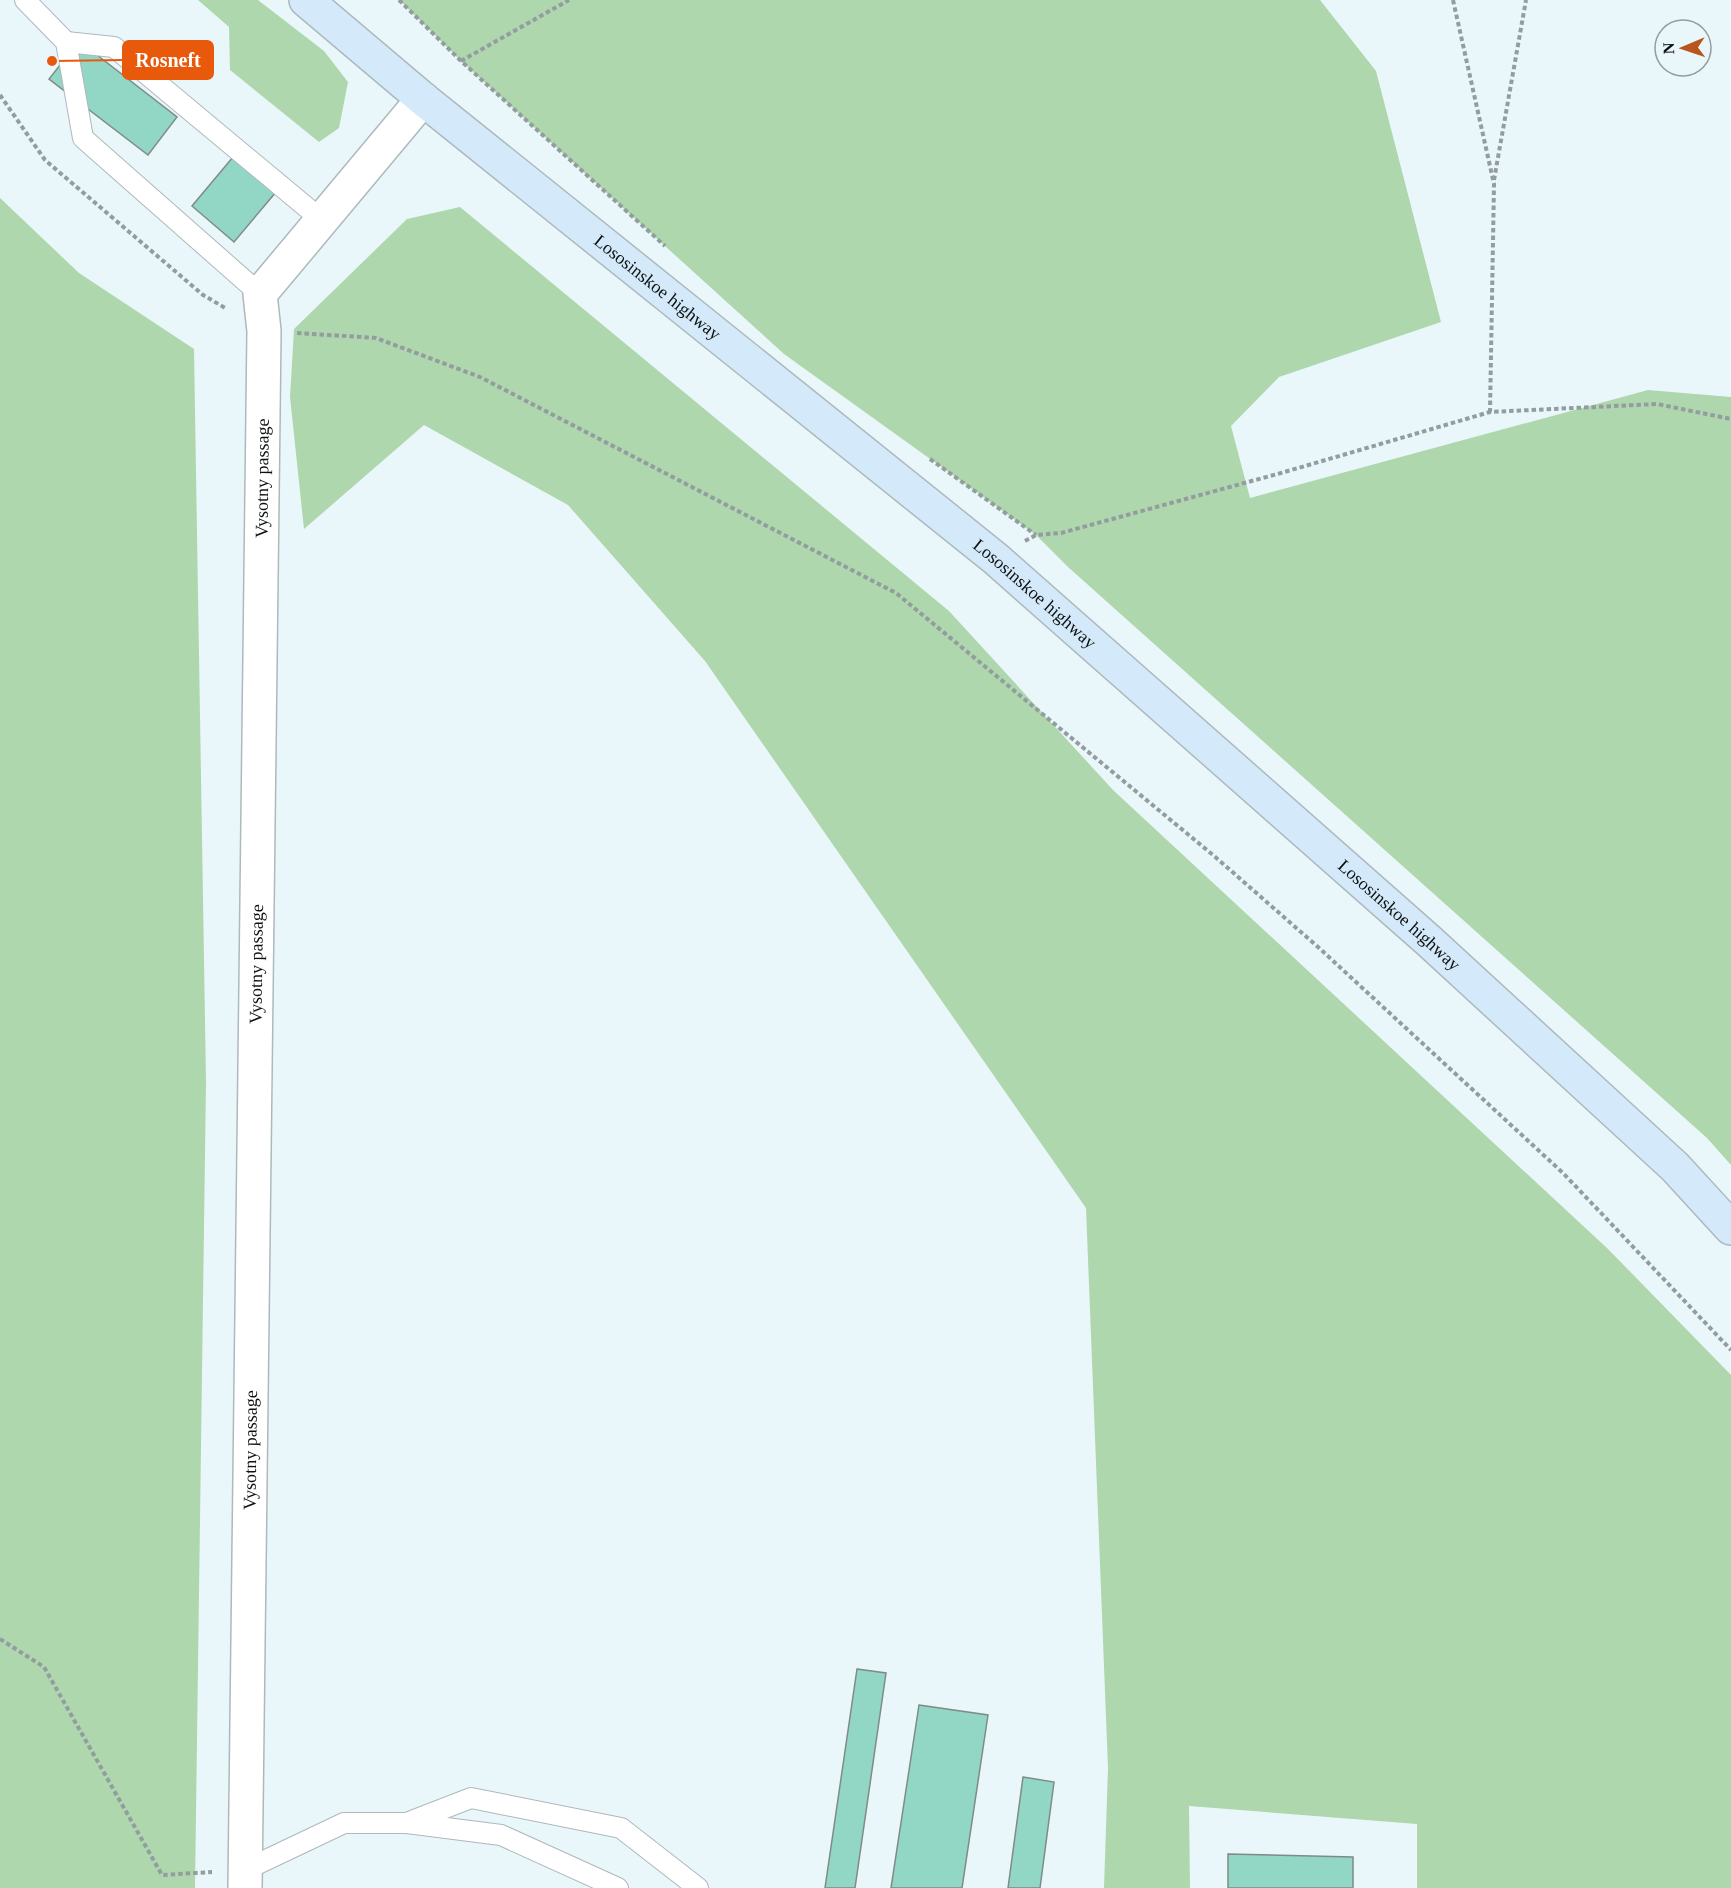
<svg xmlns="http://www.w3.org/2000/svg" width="1731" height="1888" font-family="Georgia,serif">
<rect width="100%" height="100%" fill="#eaf7fa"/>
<g fill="#aed7ad">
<path d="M 198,0 L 258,0 L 324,51 L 348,82 L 339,128 L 319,142 L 230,70 L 229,27 Z"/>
<path d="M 399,0 L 1320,0 L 1376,71 L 1441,322 L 1279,377 L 1231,426 L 1250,498 L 1648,390 L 1731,397 L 1731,1165 L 1707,1138 L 1068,567 L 1036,535 L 784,354 L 461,61 Z"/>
<path d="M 0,198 L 79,273 L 194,349 L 206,1081 L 195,1888 L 0,1888 Z"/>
<path d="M 460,207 L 949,611 L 1113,790 L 1608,1249 L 1731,1375 L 1731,1888 L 1417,1888 L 1417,1824 L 1189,1806 L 1190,1888 L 1104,1888 L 1108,1768 L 1086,1208 L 705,661 L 568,505 L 424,425 L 304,529 L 290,397 L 294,329 L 407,219 Z"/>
</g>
<g fill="#92d7c5" stroke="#7f8b87" stroke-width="1.5">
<path d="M 79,41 L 177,117 L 148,155 L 49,79 Z"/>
<path d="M 233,157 L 276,192 L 234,242 L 192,206 Z"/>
<path d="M 857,1669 L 886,1673 L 855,1888 L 825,1888 Z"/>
<path d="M 919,1705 L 988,1715 L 962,1888 L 891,1888 Z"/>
<path d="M 1023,1777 L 1054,1782 L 1040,1888 L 1008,1888 Z"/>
<path d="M 1228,1854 L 1353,1857 L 1353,1888 L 1228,1888 Z"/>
</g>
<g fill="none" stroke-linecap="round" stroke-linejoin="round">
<defs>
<g id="lane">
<path d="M 25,0 L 66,42 L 83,138 L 260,294"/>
<path d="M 66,42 L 114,47 L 323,221"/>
<path d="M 409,1822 L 471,1798 L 621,1828 L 698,1888"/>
<path d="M 245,1870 L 344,1823 L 407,1823 L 501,1835 L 618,1888"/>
</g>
<g id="street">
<path id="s1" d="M 245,1888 L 264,331 L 260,294 L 423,99"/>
</g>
<g id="secondary">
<path id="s2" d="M 306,0 L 423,99 L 996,559 L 1429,941 L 1675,1167 L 1731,1228"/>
</g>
</defs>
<use href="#lane" stroke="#adb9bc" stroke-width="22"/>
<use href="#street" stroke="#adb9bc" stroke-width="36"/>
<use href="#secondary" stroke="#adb9bc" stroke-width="36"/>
<g stroke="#939d9f" stroke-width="4" stroke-dasharray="4.5 3" stroke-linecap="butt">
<path d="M 399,0 L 461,61 L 665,246"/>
<path d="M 1453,0 L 1494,184 L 1490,412"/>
<path d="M 461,61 L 569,0"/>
<path d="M 0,95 L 45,160 L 203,295 L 227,309"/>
<path d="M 1494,180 L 1526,0"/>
<path d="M 297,333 L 376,338 L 480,377 L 896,593 L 1213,855 L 1318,947 L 1563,1173 L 1731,1350"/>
<path d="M 930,459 L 1036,535"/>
<path d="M 1025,541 L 1036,535 L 1061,533 L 1281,473 L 1490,412 L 1657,404 L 1731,419"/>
<path d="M 0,1639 L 44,1667 L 162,1875 L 212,1872"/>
</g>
<use href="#lane" stroke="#fff" stroke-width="20"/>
<use href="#street" stroke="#fff" stroke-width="33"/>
<use href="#secondary" stroke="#d4e9f9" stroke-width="33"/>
</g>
<g text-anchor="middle" stroke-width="4.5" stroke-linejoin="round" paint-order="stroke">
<g font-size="18" fill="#0d1112" stroke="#eaf7fa">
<text dy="6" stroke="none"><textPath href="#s2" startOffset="454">Lososinskoe highway</textPath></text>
<text dy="6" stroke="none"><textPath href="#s1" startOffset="1410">Vysotny passage</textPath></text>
<text dy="6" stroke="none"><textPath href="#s2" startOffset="940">Lososinskoe highway</textPath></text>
<text dy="6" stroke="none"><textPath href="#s2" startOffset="1426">Lososinskoe highway</textPath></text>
<text dy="6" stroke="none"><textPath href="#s1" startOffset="924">Vysotny passage</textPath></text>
<text dy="6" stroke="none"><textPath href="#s1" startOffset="438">Vysotny passage</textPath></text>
</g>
</g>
<path fill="none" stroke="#e8590c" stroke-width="2" d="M52 61L123 60"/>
<circle fill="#e8590c" stroke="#eaf7fa" stroke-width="2" cx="52" cy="61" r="6"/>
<rect fill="#e8590c" stroke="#e8590c" stroke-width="2" x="123" y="41" width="90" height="38" rx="6"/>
<g font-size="20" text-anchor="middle" font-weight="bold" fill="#fff">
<text x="168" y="67">Rosneft</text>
</g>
<g transform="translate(1683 48) rotate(268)"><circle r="28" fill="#eaf7fa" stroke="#929b9d" stroke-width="1.5"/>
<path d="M0-4.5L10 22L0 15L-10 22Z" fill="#b9561f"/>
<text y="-9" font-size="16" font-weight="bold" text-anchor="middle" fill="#0d1112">N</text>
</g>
</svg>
